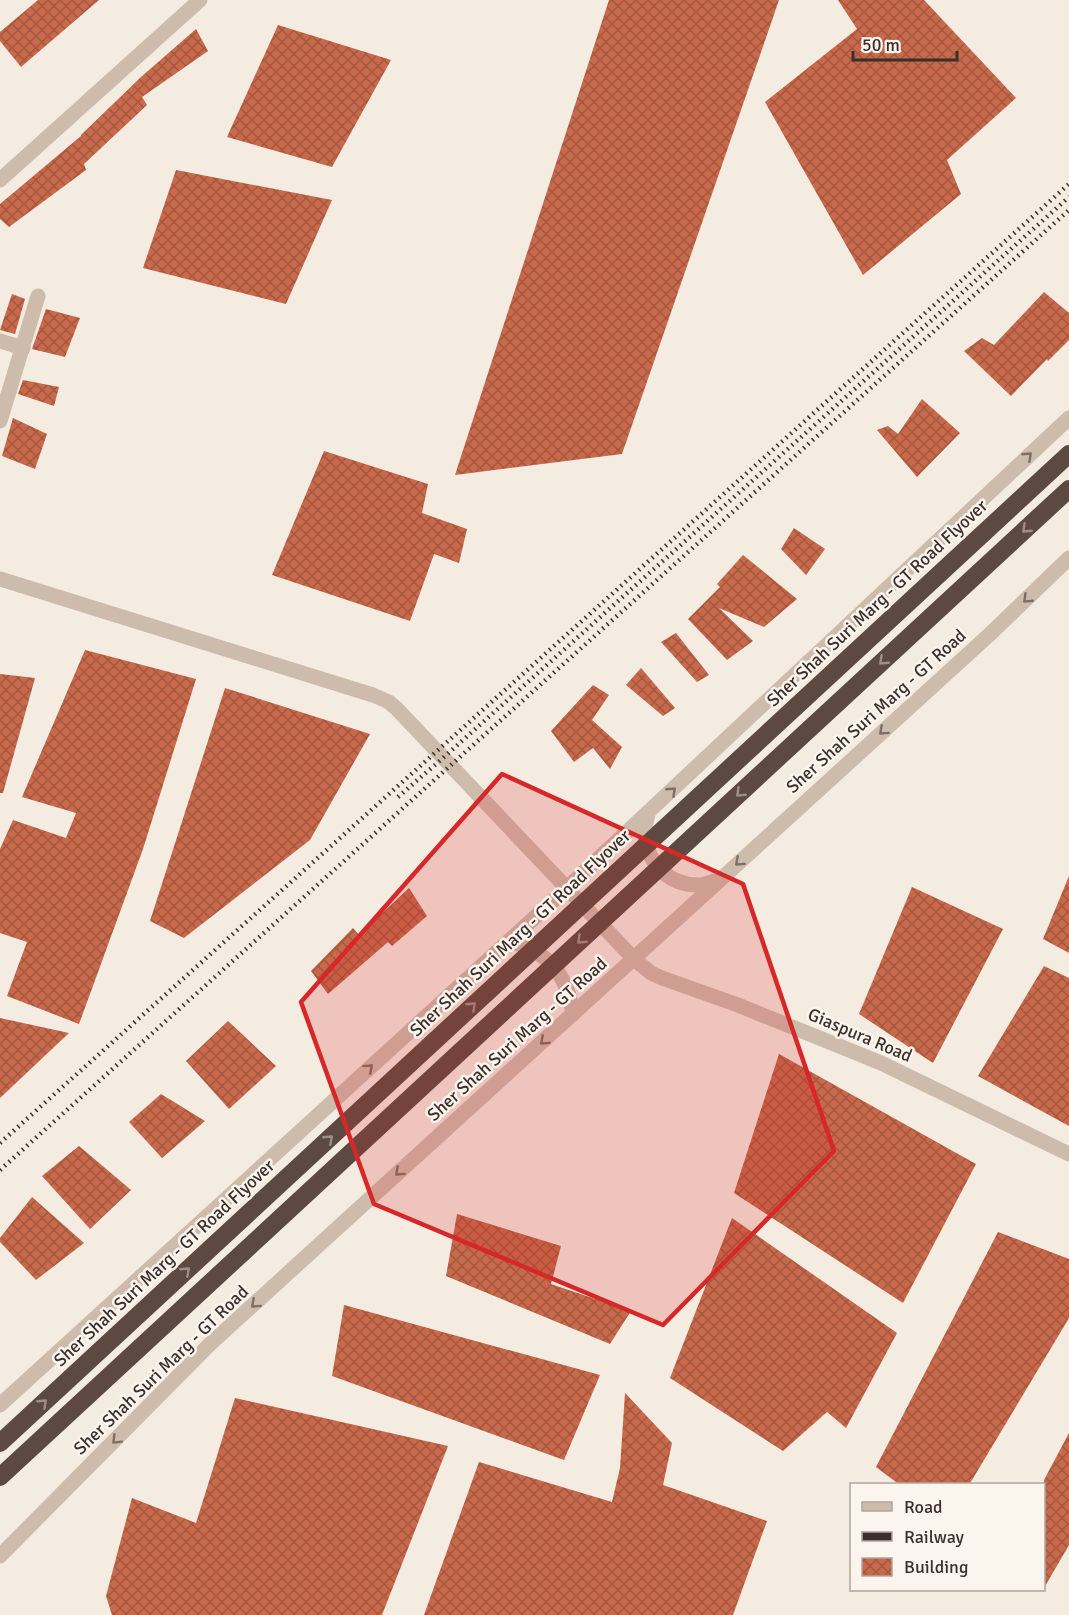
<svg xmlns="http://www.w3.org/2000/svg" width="1069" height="1615" font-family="Signika,sans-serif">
<defs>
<pattern id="building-cross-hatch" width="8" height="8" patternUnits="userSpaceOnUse" patternTransform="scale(1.5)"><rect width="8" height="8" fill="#c8694b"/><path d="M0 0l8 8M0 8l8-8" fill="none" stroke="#a4573f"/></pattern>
</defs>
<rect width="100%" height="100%" fill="#f4ebe1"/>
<g fill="url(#building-cross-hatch)">
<path d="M 38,0 L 99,0 L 21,67 L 0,41 L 0,32 Z"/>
<path d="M 609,0 L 779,0 L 622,454 L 455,475 Z"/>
<path d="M 838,0 L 924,0 L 1016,98 L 947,160 L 961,194 L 863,275 L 765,102 L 857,29 Z"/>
<path d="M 278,25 L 391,60 L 332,167 L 227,137 Z"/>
<path d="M 196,29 L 208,51 L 142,97 L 147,105 L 84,164 L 86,170 L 9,227 L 0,219 L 0,204 L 81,136 L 81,135 L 141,77 Z"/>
<path d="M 176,170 L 332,200 L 286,304 L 143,268 Z"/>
<path d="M 1044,292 L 1069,313 L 1069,340 L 1048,361 L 1047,359 L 1011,396 L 964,351 L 982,338 L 994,345 Z"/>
<path d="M 12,294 L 25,299 L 15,334 L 0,330 Z"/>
<path d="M 46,309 L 80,318 L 65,357 L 32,349 Z"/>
<path d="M 23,380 L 59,387 L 54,406 L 18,394 Z"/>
<path d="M 922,399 L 960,433 L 917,477 L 877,430 L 888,426 L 898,434 Z"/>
<path d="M 13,418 L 47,434 L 35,469 L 2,456 Z"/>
<path d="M 324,451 L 428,484 L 422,513 L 467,529 L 459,563 L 434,554 L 410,621 L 272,575 Z"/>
<path d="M 794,528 L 825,549 L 806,575 L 781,549 Z"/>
<path d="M 743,555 L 797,599 L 764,627 L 719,608 L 753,641 L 727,660 L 688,619 L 720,587 L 717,584 Z"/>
<path d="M 676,633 L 709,675 L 697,682 L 661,642 Z"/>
<path d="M 85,650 L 196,679 L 143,849 L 79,1024 L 7,996 L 27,942 L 0,933 L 0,849 L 13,820 L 66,838 L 76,813 L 22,797 Z"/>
<path d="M 641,668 L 675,708 L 663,716 L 626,685 Z"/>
<path d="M 0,674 L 35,678 L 3,793 L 0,793 Z"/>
<path d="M 593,685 L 609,695 L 592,720 L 622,747 L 610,769 L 593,748 L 574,762 L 551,731 Z"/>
<path d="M 225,688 L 370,734 L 310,840 L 184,938 L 150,921 Z"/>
<path d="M 1069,876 L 1069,953 L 1043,939 Z"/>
<path d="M 912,887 L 1003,929 L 933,1063 L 859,1014 Z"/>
<path d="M 409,888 L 427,916 L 392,946 L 388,942 L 328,994 L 311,971 L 353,928 L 359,935 Z"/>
<path d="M 1044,966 L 1069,978 L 1069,1126 L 978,1076 Z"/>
<path d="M 0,1018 L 69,1033 L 0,1098 Z"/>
<path d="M 228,1021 L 276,1066 L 229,1109 L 186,1061 Z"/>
<path d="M 779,1054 L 976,1164 L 903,1303 L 734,1193 Z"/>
<path d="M 161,1094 L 205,1121 L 162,1158 L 129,1122 Z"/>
<path d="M 79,1146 L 131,1190 L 90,1229 L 42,1176 Z"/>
<path d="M 32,1197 L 84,1243 L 36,1280 L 0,1242 L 0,1238 Z"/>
<path d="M 457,1214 L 561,1246 L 551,1284 L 631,1311 L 610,1344 L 446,1276 Z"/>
<path d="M 732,1218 L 897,1333 L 846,1428 L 827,1412 L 783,1451 L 670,1378 Z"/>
<path d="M 998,1232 L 1069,1259 L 1069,1318 L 969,1485 L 900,1485 L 876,1467 Z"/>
<path d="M 344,1305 L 600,1375 L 564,1460 L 332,1376 Z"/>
<path d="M 625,1393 L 672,1443 L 663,1485 L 767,1521 L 733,1615 L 424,1615 L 479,1462 L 612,1502 L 620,1468 Z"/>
<path d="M 235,1398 L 448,1446 L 382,1615 L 112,1615 L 106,1596 L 132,1498 L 196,1523 Z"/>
<path d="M 1069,1433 L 1069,1545 L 1044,1588 L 1044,1480 Z"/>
</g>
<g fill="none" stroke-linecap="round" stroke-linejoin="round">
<g stroke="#cdbbac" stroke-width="15">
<path d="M 0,180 L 200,0"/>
<path d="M 0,341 L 23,348"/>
<path d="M 0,421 L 38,296"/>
<path d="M 0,579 L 373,695 L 389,702 L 397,709 L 634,959 L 651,973 L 662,978 L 738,1005 L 881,1063 L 1069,1154"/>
<path d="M 648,813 C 647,820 644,828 645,836 C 648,864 669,885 698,885 C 704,885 710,882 716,881"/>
<path d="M 510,941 C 549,953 567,974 573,1014"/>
<path d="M 0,1405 L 567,888 L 1069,418"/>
<path d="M 0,1556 L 209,1345 L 989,635 L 1069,558"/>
</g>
<g stroke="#3b302b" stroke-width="4.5" stroke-dasharray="1.5 4.5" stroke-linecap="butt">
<path d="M 398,797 L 443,758 L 1069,197"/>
<path d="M 0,1143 L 1069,184"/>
<path d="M 0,1170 L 1069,210"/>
</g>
<g stroke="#5c4a42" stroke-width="18">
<path d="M 0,1443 L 1069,454"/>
<path d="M 0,1477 L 1069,489"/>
</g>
</g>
<defs><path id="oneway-chevron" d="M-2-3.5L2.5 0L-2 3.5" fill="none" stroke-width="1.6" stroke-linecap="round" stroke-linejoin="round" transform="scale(1.5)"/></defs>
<g stroke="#7d6f65">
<use href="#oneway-chevron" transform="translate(1028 456) rotate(-43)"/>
<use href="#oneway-chevron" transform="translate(1027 599) rotate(136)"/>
<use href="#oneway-chevron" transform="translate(883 731) rotate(138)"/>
<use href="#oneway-chevron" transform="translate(672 791) rotate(-43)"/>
<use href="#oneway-chevron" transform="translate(739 862) rotate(138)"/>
<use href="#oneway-chevron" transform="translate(544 1041) rotate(138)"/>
<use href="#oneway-chevron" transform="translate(369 1068) rotate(-42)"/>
<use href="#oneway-chevron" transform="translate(399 1172) rotate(138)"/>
<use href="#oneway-chevron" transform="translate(255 1304) rotate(138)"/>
<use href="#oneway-chevron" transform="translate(116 1440) rotate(135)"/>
</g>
<g stroke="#9c8e87">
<use href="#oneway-chevron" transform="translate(1026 529) rotate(137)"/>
<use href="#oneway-chevron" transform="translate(883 661) rotate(137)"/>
<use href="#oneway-chevron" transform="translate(740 793) rotate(137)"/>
<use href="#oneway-chevron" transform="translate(581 940) rotate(137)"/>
<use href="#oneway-chevron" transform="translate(472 1006) rotate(-43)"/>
<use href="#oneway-chevron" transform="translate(329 1139) rotate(-43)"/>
<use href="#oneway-chevron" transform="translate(186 1271) rotate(-43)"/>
<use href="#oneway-chevron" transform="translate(43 1403) rotate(-43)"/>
</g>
<path fill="#d62828" fill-opacity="0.2" stroke="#d62828" stroke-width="4.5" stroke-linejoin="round" d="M 502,774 L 743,884 L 834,1151 L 663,1325 L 374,1204 L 301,1002 Z"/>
<g text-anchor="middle" stroke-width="5" stroke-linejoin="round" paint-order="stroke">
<g font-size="18" fill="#3b302b" stroke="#fbf5ee">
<text transform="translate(877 603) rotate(-43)" y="6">Sher Shah Suri Marg - GT Road Flyover</text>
<text transform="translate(876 711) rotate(-42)" y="6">Sher Shah Suri Marg - GT Road</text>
<text transform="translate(520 933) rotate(-43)" y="6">Sher Shah Suri Marg - GT Road Flyover</text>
<text transform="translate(860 1035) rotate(23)" y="6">Giaspura Road</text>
<text transform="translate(517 1039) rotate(-42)" y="6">Sher Shah Suri Marg - GT Road</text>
<text transform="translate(164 1263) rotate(-43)" y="6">Sher Shah Suri Marg - GT Road Flyover</text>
<text transform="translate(161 1370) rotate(-44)" y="6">Sher Shah Suri Marg - GT Road</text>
</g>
</g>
<rect x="850" y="1483" width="195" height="108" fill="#fbf5ee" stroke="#aea6a0" stroke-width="1.5"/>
<rect x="862" y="1502" width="30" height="9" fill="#cdbbac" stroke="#aea6a0" stroke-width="1.5"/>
<text x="904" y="1513" font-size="18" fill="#3b302b">Road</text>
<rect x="862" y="1532" width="30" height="9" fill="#3b302b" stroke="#aea6a0" stroke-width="1.5"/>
<text x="904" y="1543" font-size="18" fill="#3b302b">Railway</text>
<rect x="862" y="1558" width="30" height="18" fill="url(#building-cross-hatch)" stroke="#aea6a0" stroke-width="1.5"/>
<text x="904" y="1573" font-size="18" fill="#3b302b">Building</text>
<path d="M853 51v9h104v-9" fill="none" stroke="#3b302b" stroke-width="3"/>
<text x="862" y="51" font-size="18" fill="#3b302b" stroke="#fbf5ee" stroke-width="4.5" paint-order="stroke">50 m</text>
</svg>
